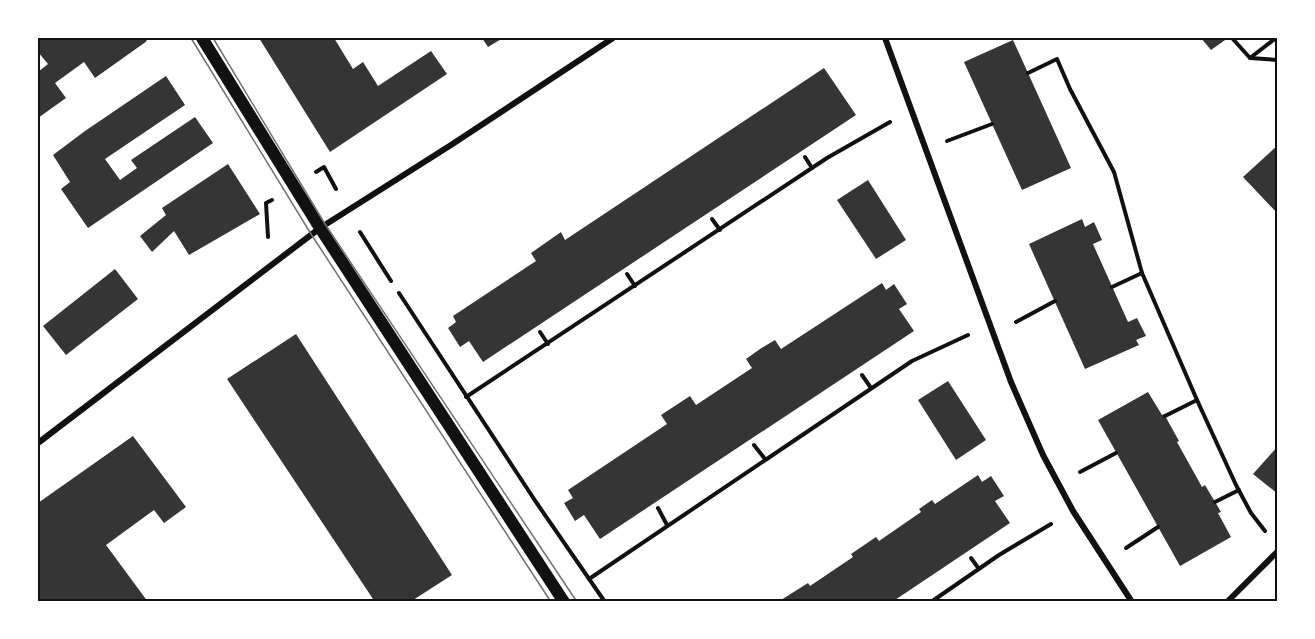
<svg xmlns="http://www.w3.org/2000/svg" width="1315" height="639" font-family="Arial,sans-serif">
<rect width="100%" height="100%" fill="#fff"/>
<g fill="#353535">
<path d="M 38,38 L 144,38 L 147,41 L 95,78 L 84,62 L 55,83 L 66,98 L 38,118 L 38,72 L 48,64 L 38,52 Z"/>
<path d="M 259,38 L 334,38 L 353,69 L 363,62 L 378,86 L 431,51 L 447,74 L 330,152 Z"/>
<path d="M 482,38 L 503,38 L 488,47 Z"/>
<path d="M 1201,38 L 1228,38 L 1211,50 Z"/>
<path d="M 1013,40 L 1071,168 L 1022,190 L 964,62 Z"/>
<path d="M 824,68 L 856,115 L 483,362 L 469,341 L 460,347 L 448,328 L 456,322 L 453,316 L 536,261 L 531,253 L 561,232 L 565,240 Z"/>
<path d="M 166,76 L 185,105 L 105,159 L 120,180 L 137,168 L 131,160 L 195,117 L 213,143 L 88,228 L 61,189 L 70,182 L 53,155 L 85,131 Z"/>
<path d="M 1278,145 L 1278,214 L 1243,177 Z"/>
<path d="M 228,164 L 260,214 L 189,255 L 174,231 L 152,252 L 140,236 L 166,215 L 162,208 Z"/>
<path d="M 868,180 L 906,240 L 876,259 L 837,200 Z"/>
<path d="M 1082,219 L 1085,227 L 1094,222 L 1102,240 L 1093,244 L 1128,322 L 1137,318 L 1146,336 L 1136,340 L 1139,345 L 1085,369 L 1029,244 Z"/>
<path d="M 115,269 L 138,299 L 66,355 L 43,326 Z"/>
<path d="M 882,283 L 886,290 L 894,284 L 907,304 L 899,309 L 914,331 L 600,539 L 584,515 L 575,521 L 564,503 L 573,498 L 568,490 L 667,424 L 661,415 L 690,396 L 696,405 L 752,368 L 746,359 L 760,349 L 775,340 L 781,349 Z"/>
<path d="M 296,334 L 452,575 L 410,602 L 375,602 L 227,379 Z"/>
<path d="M 948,381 L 986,440 L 956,460 L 918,400 Z"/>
<path d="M 1148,392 L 1162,415 L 1164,414 L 1179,441 L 1177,442 L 1202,487 L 1205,485 L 1221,512 L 1218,513 L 1231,537 L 1180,566 L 1098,420 Z"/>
<path d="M 133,436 L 186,507 L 164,523 L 154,510 L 106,545 L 148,602 L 38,602 L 38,503 Z"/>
<path d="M 1278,446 L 1278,494 L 1253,474 Z"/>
<path d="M 978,475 L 982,482 L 991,476 L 1004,496 L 995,501 L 1010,523 L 892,602 L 781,600 L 808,583 L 810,586 L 853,557 L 851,554 L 876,537 L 879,541 L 921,512 L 919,509 L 932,500 L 935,504 Z"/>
</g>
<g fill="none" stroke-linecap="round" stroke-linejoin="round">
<g stroke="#111" stroke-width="4">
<path d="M 1232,38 L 1250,58 L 1276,38"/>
<path d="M 1250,58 L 1278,60"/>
<path d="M 1028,73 L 1057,59 L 1070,89 L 1114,172 L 1142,273 L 1197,400 L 1236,485 L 1251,513 L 1265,531"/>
<path d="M 947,141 L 992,124"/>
<path d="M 805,157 L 812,168"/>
<path d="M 316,172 L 324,167 L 336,189"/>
<path d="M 712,219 L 720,230"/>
<path d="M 360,232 L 391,281"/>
<path d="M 268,237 L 266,203 L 272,200"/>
<path d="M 627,274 L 635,286"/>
<path d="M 1112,287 L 1142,273"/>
<path d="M 399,293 L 536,502 L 605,602"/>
<path d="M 1016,322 L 1055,301"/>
<path d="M 540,332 L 548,344"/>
<path d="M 862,375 L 871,388"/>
<path d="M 466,397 L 827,158 L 890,122"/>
<path d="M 1165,416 L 1197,400"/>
<path d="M 754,445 L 765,459"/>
<path d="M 1080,472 L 1116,453"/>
<path d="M 1215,502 L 1239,490"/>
<path d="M 658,508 L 667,525"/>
<path d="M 1126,548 L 1158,527"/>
<path d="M 971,558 L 979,569"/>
<path d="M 589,579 L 912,361 L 968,335"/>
<path d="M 906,601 L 907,602"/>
<path d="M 931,602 L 999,555 L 1051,524"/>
</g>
<g stroke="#111" stroke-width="6">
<path d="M 885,38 L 1011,382 L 1043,455 L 1073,511 L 1132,602"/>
<path d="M 38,443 L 320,228 L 451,145 L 613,38"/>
<path d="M 1227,602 L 1278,551"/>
</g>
<path stroke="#111" stroke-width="12" d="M 202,38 L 320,228 L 564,602"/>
<g stroke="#707070" stroke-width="1.5">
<path d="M 191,38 L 311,234 L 551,602"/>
<path d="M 213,38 L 325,224 L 577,602"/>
</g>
</g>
<rect width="1315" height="639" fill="none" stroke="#ffffff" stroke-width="78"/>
<rect x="39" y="39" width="1237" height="561" fill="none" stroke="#111" stroke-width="2"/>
</svg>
